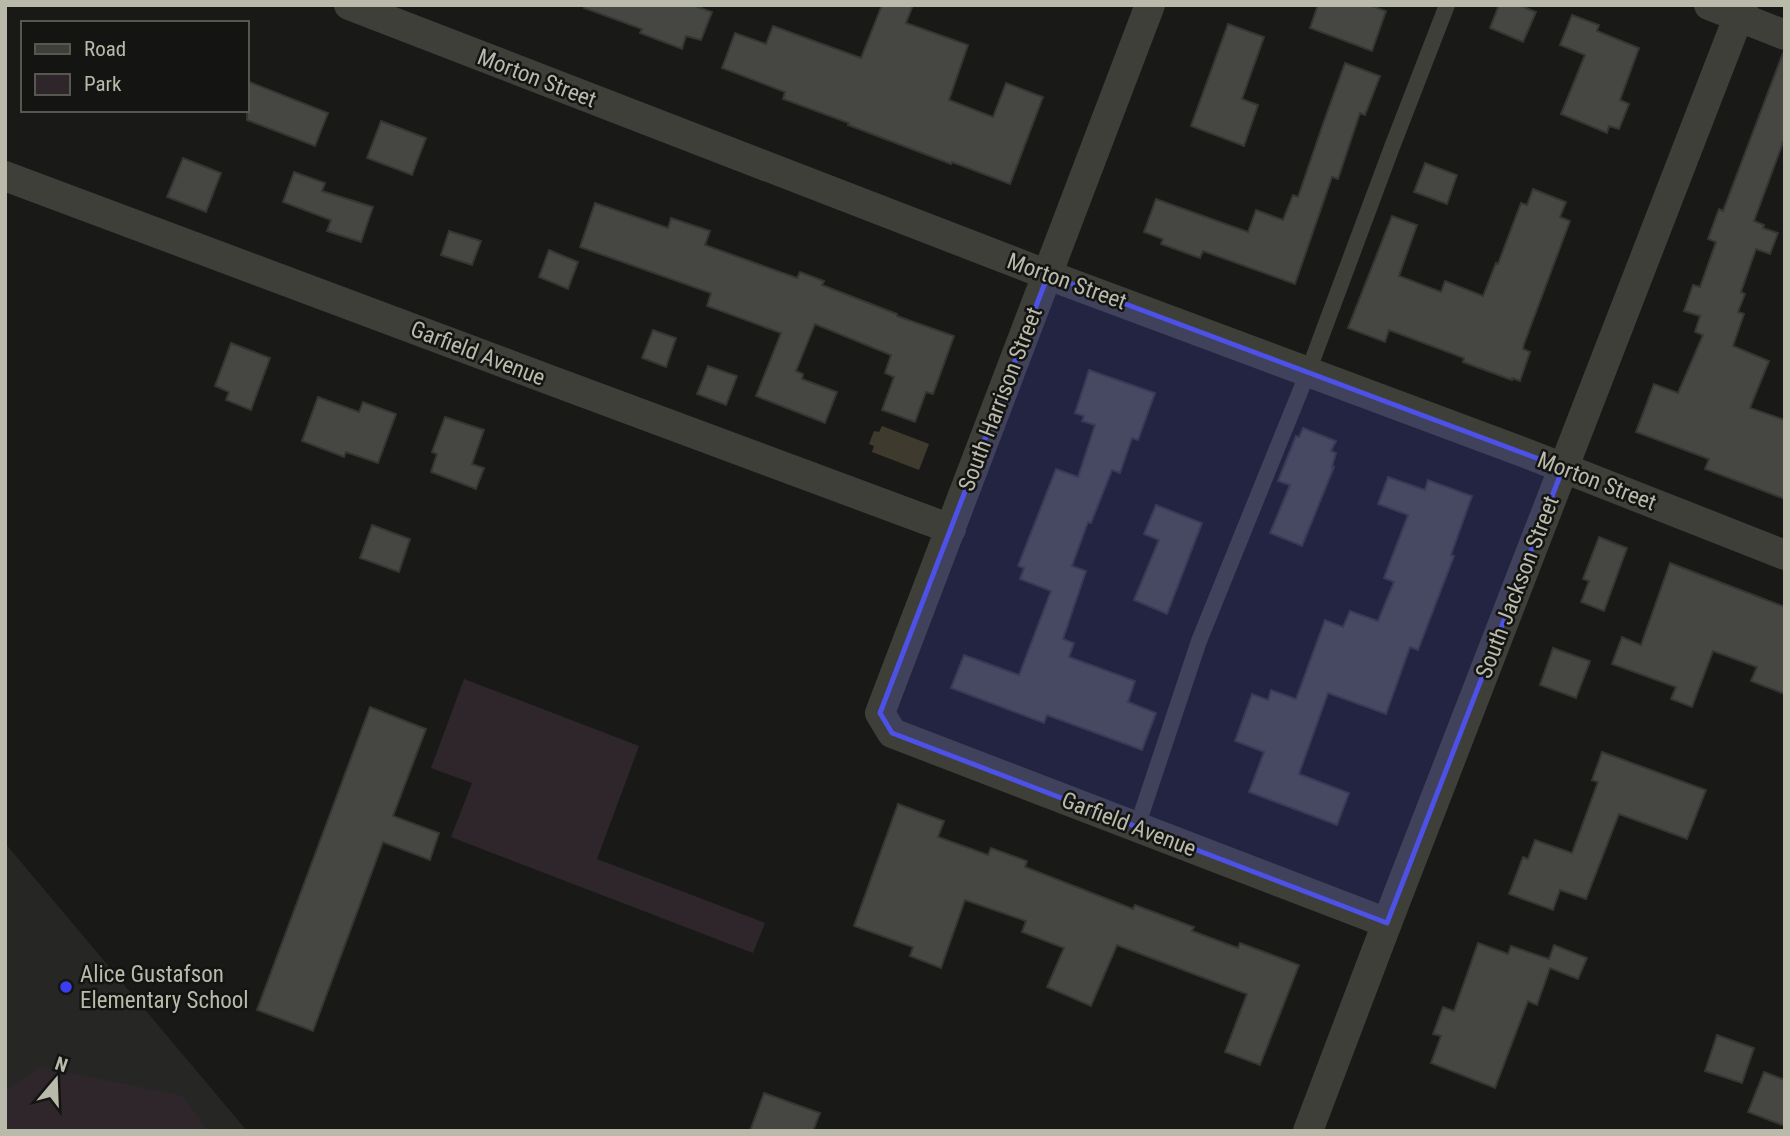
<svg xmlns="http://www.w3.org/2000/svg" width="1790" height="1136" font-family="'Roboto Condensed',sans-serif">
<rect width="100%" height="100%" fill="#191a18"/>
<path fill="#262724" d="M 5,843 L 247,1131 L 5,1131 Z"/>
<g fill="#2f262b">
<path d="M 464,679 L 639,746 L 597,859 L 765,923 L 753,953 L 451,837 L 472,783 L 431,768 Z"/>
<path d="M 42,1067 L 183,1096 L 208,1131 L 5,1131 L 7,1089 Z"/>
</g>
<path fill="#3e3a2e" d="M 882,426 L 929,444 L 919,470 L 872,452 L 874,446 L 869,444 L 874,431 L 879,432 Z"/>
<g fill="#464742" stroke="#353632" stroke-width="2">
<path d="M 585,5 L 693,5 L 712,12 L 701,40 L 686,36 L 682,49 L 640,33 L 642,29 L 584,8 Z"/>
<path d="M 882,5 L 913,5 L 906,23 L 968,45 L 949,100 L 993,117 L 1006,83 L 1043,97 L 1010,184 L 952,162 L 951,164 L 864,131 L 848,125 L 849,123 L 783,99 L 785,92 L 722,68 L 735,33 L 766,44 L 773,26 L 861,58 Z"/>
<path d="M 1318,5 L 1369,5 L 1386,11 L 1372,51 L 1310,28 Z"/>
<path d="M 1499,5 L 1519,5 L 1536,12 L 1523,42 L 1490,28 Z"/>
<path d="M 1572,15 L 1599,25 L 1597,31 L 1639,48 L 1620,100 L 1629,104 L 1619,129 L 1609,126 L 1607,133 L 1561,114 L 1585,55 L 1560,45 Z"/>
<path d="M 1228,24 L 1264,37 L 1242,99 L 1258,105 L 1244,146 L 1191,126 Z"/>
<path d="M 1783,53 L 1785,53 L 1785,137 L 1754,221 L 1764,225 L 1763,228 L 1778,233 L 1770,254 L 1756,249 L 1741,292 L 1745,294 L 1738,312 L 1744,314 L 1733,346 L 1769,361 L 1750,408 L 1785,420 L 1785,499 L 1705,469 L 1709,459 L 1636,432 L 1654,384 L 1678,393 L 1703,335 L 1695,332 L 1700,316 L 1684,311 L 1693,285 L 1700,287 L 1716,242 L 1708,239 L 1719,209 L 1723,211 Z"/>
<path d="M 1345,63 L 1380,76 L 1365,115 L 1360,113 L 1338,179 L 1332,177 L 1295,284 L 1203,251 L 1200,258 L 1161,244 L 1163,239 L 1144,232 L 1156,199 L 1248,232 L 1256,210 L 1283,220 L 1293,195 L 1298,197 L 1323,124 Z"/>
<path d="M 247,81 L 328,113 L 315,146 L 247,120 Z"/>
<path d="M 381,121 L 426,138 L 412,175 L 367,158 Z"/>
<path d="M 183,158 L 221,173 L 206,212 L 167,197 Z"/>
<path d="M 1425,163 L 1457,175 L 1447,204 L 1414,192 Z"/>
<path d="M 294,172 L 325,183 L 322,191 L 373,207 L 361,242 L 327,231 L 331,220 L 283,202 Z"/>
<path d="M 1533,189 L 1566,202 L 1560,217 L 1570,221 L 1524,344 L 1523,349 L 1530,352 L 1520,381 L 1512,378 L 1512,380 L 1463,362 L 1464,358 L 1389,330 L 1385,342 L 1348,328 L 1392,216 L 1417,225 L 1399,276 L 1441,292 L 1445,281 L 1483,296 L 1496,263 L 1498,264 L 1521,203 L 1527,205 Z"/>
<path d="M 595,203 L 668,228 L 671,218 L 710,231 L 705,245 L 797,278 L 800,272 L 824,281 L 822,285 L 897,314 L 897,316 L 954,336 L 933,394 L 926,392 L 915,422 L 882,410 L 894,377 L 885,373 L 891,355 L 815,324 L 796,371 L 803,374 L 802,379 L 837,392 L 825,423 L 756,396 L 781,333 L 707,306 L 711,293 L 580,247 Z"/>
<path d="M 449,231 L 481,241 L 472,265 L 441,255 Z"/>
<path d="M 549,250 L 578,262 L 568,289 L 539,277 Z"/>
<path d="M 653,330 L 676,338 L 666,367 L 642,358 Z"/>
<path d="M 231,343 L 270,358 L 251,410 L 226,400 L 229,392 L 215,386 Z"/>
<path d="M 708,366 L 737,376 L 726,405 L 697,394 Z"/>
<path d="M 1089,370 L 1155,393 L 1138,440 L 1132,438 L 1120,473 L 1112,470 L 1091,523 L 1088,522 L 1072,566 L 1086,571 L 1063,639 L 1074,643 L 1069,657 L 1135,681 L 1128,702 L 1156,713 L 1142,750 L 1047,715 L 1044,723 L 951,688 L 964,655 L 1019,675 L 1051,591 L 1020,579 L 1024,568 L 1018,566 L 1056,469 L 1078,477 L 1095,425 L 1082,421 L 1084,416 L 1075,413 Z"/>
<path d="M 318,397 L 359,412 L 363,402 L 396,414 L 378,463 L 346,452 L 344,457 L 302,441 Z"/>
<path d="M 445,417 L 484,430 L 472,464 L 484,468 L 476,489 L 431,472 L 437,454 L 432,452 Z"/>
<path d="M 1303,428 L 1336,441 L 1331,451 L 1336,453 L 1332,467 L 1334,467 L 1302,546 L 1270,533 L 1290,485 L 1278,481 L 1296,436 L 1299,437 Z"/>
<path d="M 1388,477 L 1425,490 L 1428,480 L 1472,496 L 1451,555 L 1454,556 L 1418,650 L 1410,647 L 1386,714 L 1328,693 L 1299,774 L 1349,793 L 1337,825 L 1249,792 L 1264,752 L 1235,741 L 1252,694 L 1268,700 L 1271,690 L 1296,699 L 1325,620 L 1343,627 L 1350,611 L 1378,621 L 1394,582 L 1384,578 L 1408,515 L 1378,504 Z"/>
<path d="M 1156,505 L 1202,523 L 1167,614 L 1134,600 L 1159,540 L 1144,534 Z"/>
<path d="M 372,525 L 410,539 L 399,572 L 360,558 Z"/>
<path d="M 1599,537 L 1627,548 L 1604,611 L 1581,602 L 1589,581 L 1583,579 Z"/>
<path d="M 1670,563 L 1785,607 L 1785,694 L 1751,681 L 1757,667 L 1713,651 L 1692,707 L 1671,699 L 1676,687 L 1612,664 L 1622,637 L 1641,645 Z"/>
<path d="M 1553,648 L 1590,661 L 1576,698 L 1540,685 Z"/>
<path d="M 370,707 L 426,729 L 393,816 L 439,833 L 430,860 L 383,842 L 313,1031 L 257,1010 Z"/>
<path d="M 1602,752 L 1706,790 L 1687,839 L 1619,814 L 1586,899 L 1560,890 L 1553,910 L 1509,894 L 1523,857 L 1528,859 L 1535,840 L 1572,853 L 1598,782 L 1592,780 Z"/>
<path d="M 898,804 L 944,821 L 938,837 L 988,855 L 991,848 L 1027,861 L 1025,867 L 1133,909 L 1135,905 L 1194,927 L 1192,931 L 1238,948 L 1240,943 L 1299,965 L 1260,1065 L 1225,1052 L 1247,994 L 1117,945 L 1091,1006 L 1047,987 L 1064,948 L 1022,932 L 1026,921 L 965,900 L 941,968 L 910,956 L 913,947 L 854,926 Z"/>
<path d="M 1478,943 L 1508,954 L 1511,946 L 1549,959 L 1554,945 L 1587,958 L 1578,979 L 1550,968 L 1537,1005 L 1528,1001 L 1495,1088 L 1431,1063 L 1441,1036 L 1433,1034 L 1443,1007 L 1454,1011 Z"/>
<path d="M 1717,1035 L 1754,1048 L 1742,1083 L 1705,1071 Z"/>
<path d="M 1764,1072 L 1785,1080 L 1785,1126 L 1748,1112 Z"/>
<path d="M 764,1093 L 820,1113 L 813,1131 L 750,1131 Z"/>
</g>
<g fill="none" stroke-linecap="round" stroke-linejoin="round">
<path stroke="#3e3f39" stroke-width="16" d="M 1137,827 L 1199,641 L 1308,372 L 1392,147 L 1447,5"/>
<g stroke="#3e3f39" stroke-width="30">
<path d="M 349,5 L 1048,275 L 1528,454 L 1785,555"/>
<path d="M 1150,5 L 880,713 L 892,733 L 1387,923"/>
<path d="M 1709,5 L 1785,35"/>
<path d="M 5,176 L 550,380 L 951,529"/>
<path d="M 1308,1131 L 1387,923 L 1743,5"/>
</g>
</g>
<path fill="#4d51e6" fill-opacity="0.2" stroke="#4d51e6" stroke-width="5" stroke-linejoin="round" d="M 1048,275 L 1563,468 L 1387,923 L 892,733 L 880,713 Z"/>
<circle fill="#3a3ef0" stroke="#141513" stroke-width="2.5" cx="66" cy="987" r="7"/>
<g text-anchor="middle" stroke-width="5" stroke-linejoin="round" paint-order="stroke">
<g font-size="23" fill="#b9baaa" stroke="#141513">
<text transform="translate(537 78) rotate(21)" y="8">Morton Street</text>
<text transform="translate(1067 281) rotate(20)" y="8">Morton Street</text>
<text transform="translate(478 353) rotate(21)" y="8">Garfield Avenue</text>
<text transform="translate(1000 399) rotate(-69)" y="8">South Harrison Street</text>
<text transform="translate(1597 481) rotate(21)" y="8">Morton Street</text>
<text transform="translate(1517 587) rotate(-69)" y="8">South Jackson Street</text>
<text transform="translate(1129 824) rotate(21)" y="8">Garfield Avenue</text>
</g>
<g font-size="23" fill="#b9baaa" stroke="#141513" text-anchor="start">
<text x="80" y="982">Alice Gustafson<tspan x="80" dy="26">Elementary School</tspan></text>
</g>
</g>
<rect width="1790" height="1136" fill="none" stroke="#b9baaa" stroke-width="14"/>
<rect x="21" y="21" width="228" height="91" fill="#141513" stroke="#56574f" stroke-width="2"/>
<rect x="35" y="44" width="35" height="10" fill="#3e3f39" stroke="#56574f" stroke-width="2"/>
<text x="84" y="56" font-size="21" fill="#b9baaa">Road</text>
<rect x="35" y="74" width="35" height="21" fill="#2f262b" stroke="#56574f" stroke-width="2"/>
<text x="84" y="91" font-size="21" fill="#b9baaa">Park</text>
<g transform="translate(56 1080) rotate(19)" stroke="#141513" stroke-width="5" paint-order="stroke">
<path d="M0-5L12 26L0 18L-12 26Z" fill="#b9baaa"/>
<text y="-10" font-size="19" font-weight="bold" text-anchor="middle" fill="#b9baaa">N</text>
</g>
</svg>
